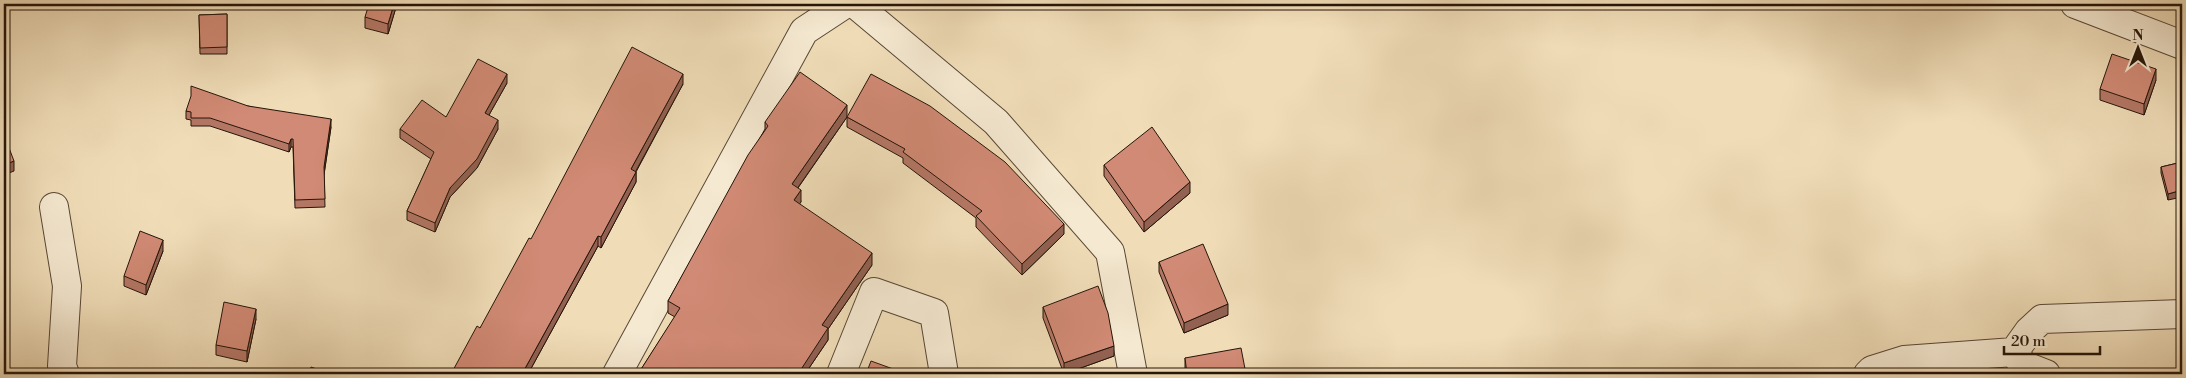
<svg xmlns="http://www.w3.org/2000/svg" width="2186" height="378" font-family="'Libre Bodoni',serif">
<rect width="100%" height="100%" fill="#f0ddb8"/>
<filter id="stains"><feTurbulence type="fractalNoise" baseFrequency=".004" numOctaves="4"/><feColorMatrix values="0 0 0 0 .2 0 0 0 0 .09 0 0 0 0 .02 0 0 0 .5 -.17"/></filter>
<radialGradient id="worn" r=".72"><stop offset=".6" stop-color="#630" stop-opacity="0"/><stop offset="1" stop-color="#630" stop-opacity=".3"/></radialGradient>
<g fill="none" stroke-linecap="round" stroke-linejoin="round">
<defs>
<g id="street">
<path d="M 855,4 L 996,122 L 1110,252 L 1133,374"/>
<path d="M 2075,4 L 2182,45"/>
<path d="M 54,207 L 67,286 L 62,366 L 65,374"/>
<path d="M 2014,352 L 2023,365 L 2046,374"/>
<path d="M 617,374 L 804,31 L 845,4"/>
<path d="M 841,374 L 874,292 L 934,313 L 944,374"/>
<path d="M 1868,374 L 1872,370 L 1904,360 L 2014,352 L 2029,331 L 2042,319 L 2182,314"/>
</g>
</defs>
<use href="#street" stroke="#584735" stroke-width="30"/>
<use href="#street" stroke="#f5e9d1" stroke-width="28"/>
</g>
<g fill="#b47765" stroke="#251509">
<path d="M 397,4 L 388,34 L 365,28 L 365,17 Z"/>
<path d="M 227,14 L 227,54 L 200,54 L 199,15 Z"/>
<path d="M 2156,80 L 2144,115 L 2100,100 L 2100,89 Z"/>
<path d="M 507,83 L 489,115 L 498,129 L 477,168 L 450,197 L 435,232 L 407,220 L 407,211 L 431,159 L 400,138 L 400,129 L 446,117 Z"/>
<path d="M 683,84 L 636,172 L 636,182 L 601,248 L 598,246 L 528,374 L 451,374 L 480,328 Z"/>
<path d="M 248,106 L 331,127 L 324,174 L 325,207 L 295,208 L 293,147 L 291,147 L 289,152 L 210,126 L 191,126 L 191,120 L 186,119 L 186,111 Z"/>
<path d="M 847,117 L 798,188 L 801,202 L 799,204 L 872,265 L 828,329 L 828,340 L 805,374 L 638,374 L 675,317 L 668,313 L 668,301 L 765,129 L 765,122 Z"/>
<path d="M 847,117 L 1064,234 L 1022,275 L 976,227 L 976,218 L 903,163 L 903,158 L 847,127 Z"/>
<path d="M 2182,162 L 2168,200 L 2161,173 L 2161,167 Z"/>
<path d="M 1104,165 L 1190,193 L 1144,232 L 1104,176 Z"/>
<path d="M 163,251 L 146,295 L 124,286 L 124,276 Z"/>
<path d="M 1159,262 L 1228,315 L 1184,333 L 1159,272 Z"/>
<path d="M 1043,307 L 1114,356 L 1064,374 L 1043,318 Z"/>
<path d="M 256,319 L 247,362 L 216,355 L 216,345 Z"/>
<path d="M 1185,358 L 1246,374 L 1185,374 Z"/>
</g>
<g fill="#926152" stroke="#251509">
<path d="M 394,4 L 397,4 L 388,34 L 388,24 Z"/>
<path d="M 2156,69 L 2156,80 L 2144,115 L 2144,104 Z"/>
<path d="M 507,74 L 507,83 L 485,122 L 485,113 Z"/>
<path d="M 683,74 L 683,84 L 631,180 L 631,169 Z"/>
<path d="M 847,105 L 847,117 L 792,196 L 792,184 Z"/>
<path d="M 331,119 L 331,127 L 324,175 L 324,167 Z"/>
<path d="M 498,120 L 498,129 L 477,168 L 450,197 L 435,232 L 435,223 L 450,188 Z"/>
<path d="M 291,139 L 291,147 L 289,152 L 289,144 Z"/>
<path d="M 14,161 L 14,171 L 4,175 L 4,165 Z"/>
<path d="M 636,172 L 636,182 L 601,248 L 601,237 Z"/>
<path d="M 1190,182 L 1190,193 L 1144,232 L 1144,222 Z"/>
<path d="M 801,190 L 801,202 L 794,212 L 794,200 Z"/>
<path d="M 2182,190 L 2182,197 L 2168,200 L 2168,194 Z"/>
<path d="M 1064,224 L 1064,234 L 1022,275 L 1022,264 Z"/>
<path d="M 598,236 L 598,246 L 528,374 L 522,374 Z"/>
<path d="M 163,240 L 163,251 L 146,295 L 146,285 Z"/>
<path d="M 872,253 L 872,265 L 828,329 L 828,340 L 805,374 L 798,374 L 822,325 Z"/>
<path d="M 1228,304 L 1228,315 L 1184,333 L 1184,323 Z"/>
<path d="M 256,309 L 256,319 L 247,362 L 247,351 Z"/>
<path d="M 1114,346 L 1114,356 L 1064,374 L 1064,363 Z"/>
</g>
<g fill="#d18a75" stroke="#251509">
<path d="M 369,4 L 394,4 L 388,24 L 365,17 Z"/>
<path d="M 227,14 L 227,47 L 200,48 L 199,15 Z"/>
<path d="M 632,47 L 683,74 L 631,169 L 636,172 L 601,237 L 598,236 L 522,374 L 451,374 L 477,326 L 480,328 L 529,238 L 531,239 Z"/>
<path d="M 2112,54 L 2156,69 L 2144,104 L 2100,89 Z"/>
<path d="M 478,59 L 507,74 L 485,113 L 498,120 L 477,159 L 450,188 L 435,223 L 407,211 L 434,152 L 400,129 L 422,100 L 446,117 Z"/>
<path d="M 800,72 L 847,105 L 792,184 L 801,190 L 794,200 L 872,253 L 822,325 L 828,328 L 798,374 L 638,374 L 680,308 L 668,301 L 748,155 L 768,126 L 765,122 Z"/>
<path d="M 871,74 L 930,106 L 1005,162 L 1064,224 L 1022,264 L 976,216 L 982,211 L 903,152 L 905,149 L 847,117 Z"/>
<path d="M 191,86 L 248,106 L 331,119 L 324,167 L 325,199 L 295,200 L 293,139 L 291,139 L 289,144 L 210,118 L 191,118 L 191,112 L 186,111 L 191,96 Z"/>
<path d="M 1152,127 L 1190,182 L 1144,222 L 1104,165 Z"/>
<path d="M 4,135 L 14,161 L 4,165 Z"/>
<path d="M 2182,162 L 2182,190 L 2168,194 L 2161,167 Z"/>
<path d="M 140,231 L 163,240 L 146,285 L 124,276 Z"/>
<path d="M 1203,244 L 1228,304 L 1184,323 L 1159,262 Z"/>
<path d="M 1098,286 L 1108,313 L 1114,346 L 1064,363 L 1043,307 Z"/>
<path d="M 224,302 L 256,309 L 247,351 L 216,345 Z"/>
<path d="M 1241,348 L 1246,374 L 1187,374 L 1185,358 Z"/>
<path d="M 871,361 L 907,374 L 866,374 Z"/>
<path d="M 311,367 L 331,374 L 308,374 Z"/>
</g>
<rect width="2186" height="378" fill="none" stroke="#f0ddb8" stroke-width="20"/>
<rect x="5" y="5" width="2176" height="368" fill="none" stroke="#251509" stroke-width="2.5"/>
<rect x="10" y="10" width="2166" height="358" fill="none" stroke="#251509"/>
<g transform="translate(2138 48)" stroke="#f5e9d1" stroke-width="4" paint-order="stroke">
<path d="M0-4L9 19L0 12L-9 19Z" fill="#251509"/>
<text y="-8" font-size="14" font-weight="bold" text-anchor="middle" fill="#251509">N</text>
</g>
<path d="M2004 346v8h96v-8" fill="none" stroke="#251509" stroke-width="2.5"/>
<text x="2011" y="346" font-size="15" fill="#251509" stroke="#f5e9d1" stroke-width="4" paint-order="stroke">20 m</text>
<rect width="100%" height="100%" filter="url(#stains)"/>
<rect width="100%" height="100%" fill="url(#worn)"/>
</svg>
